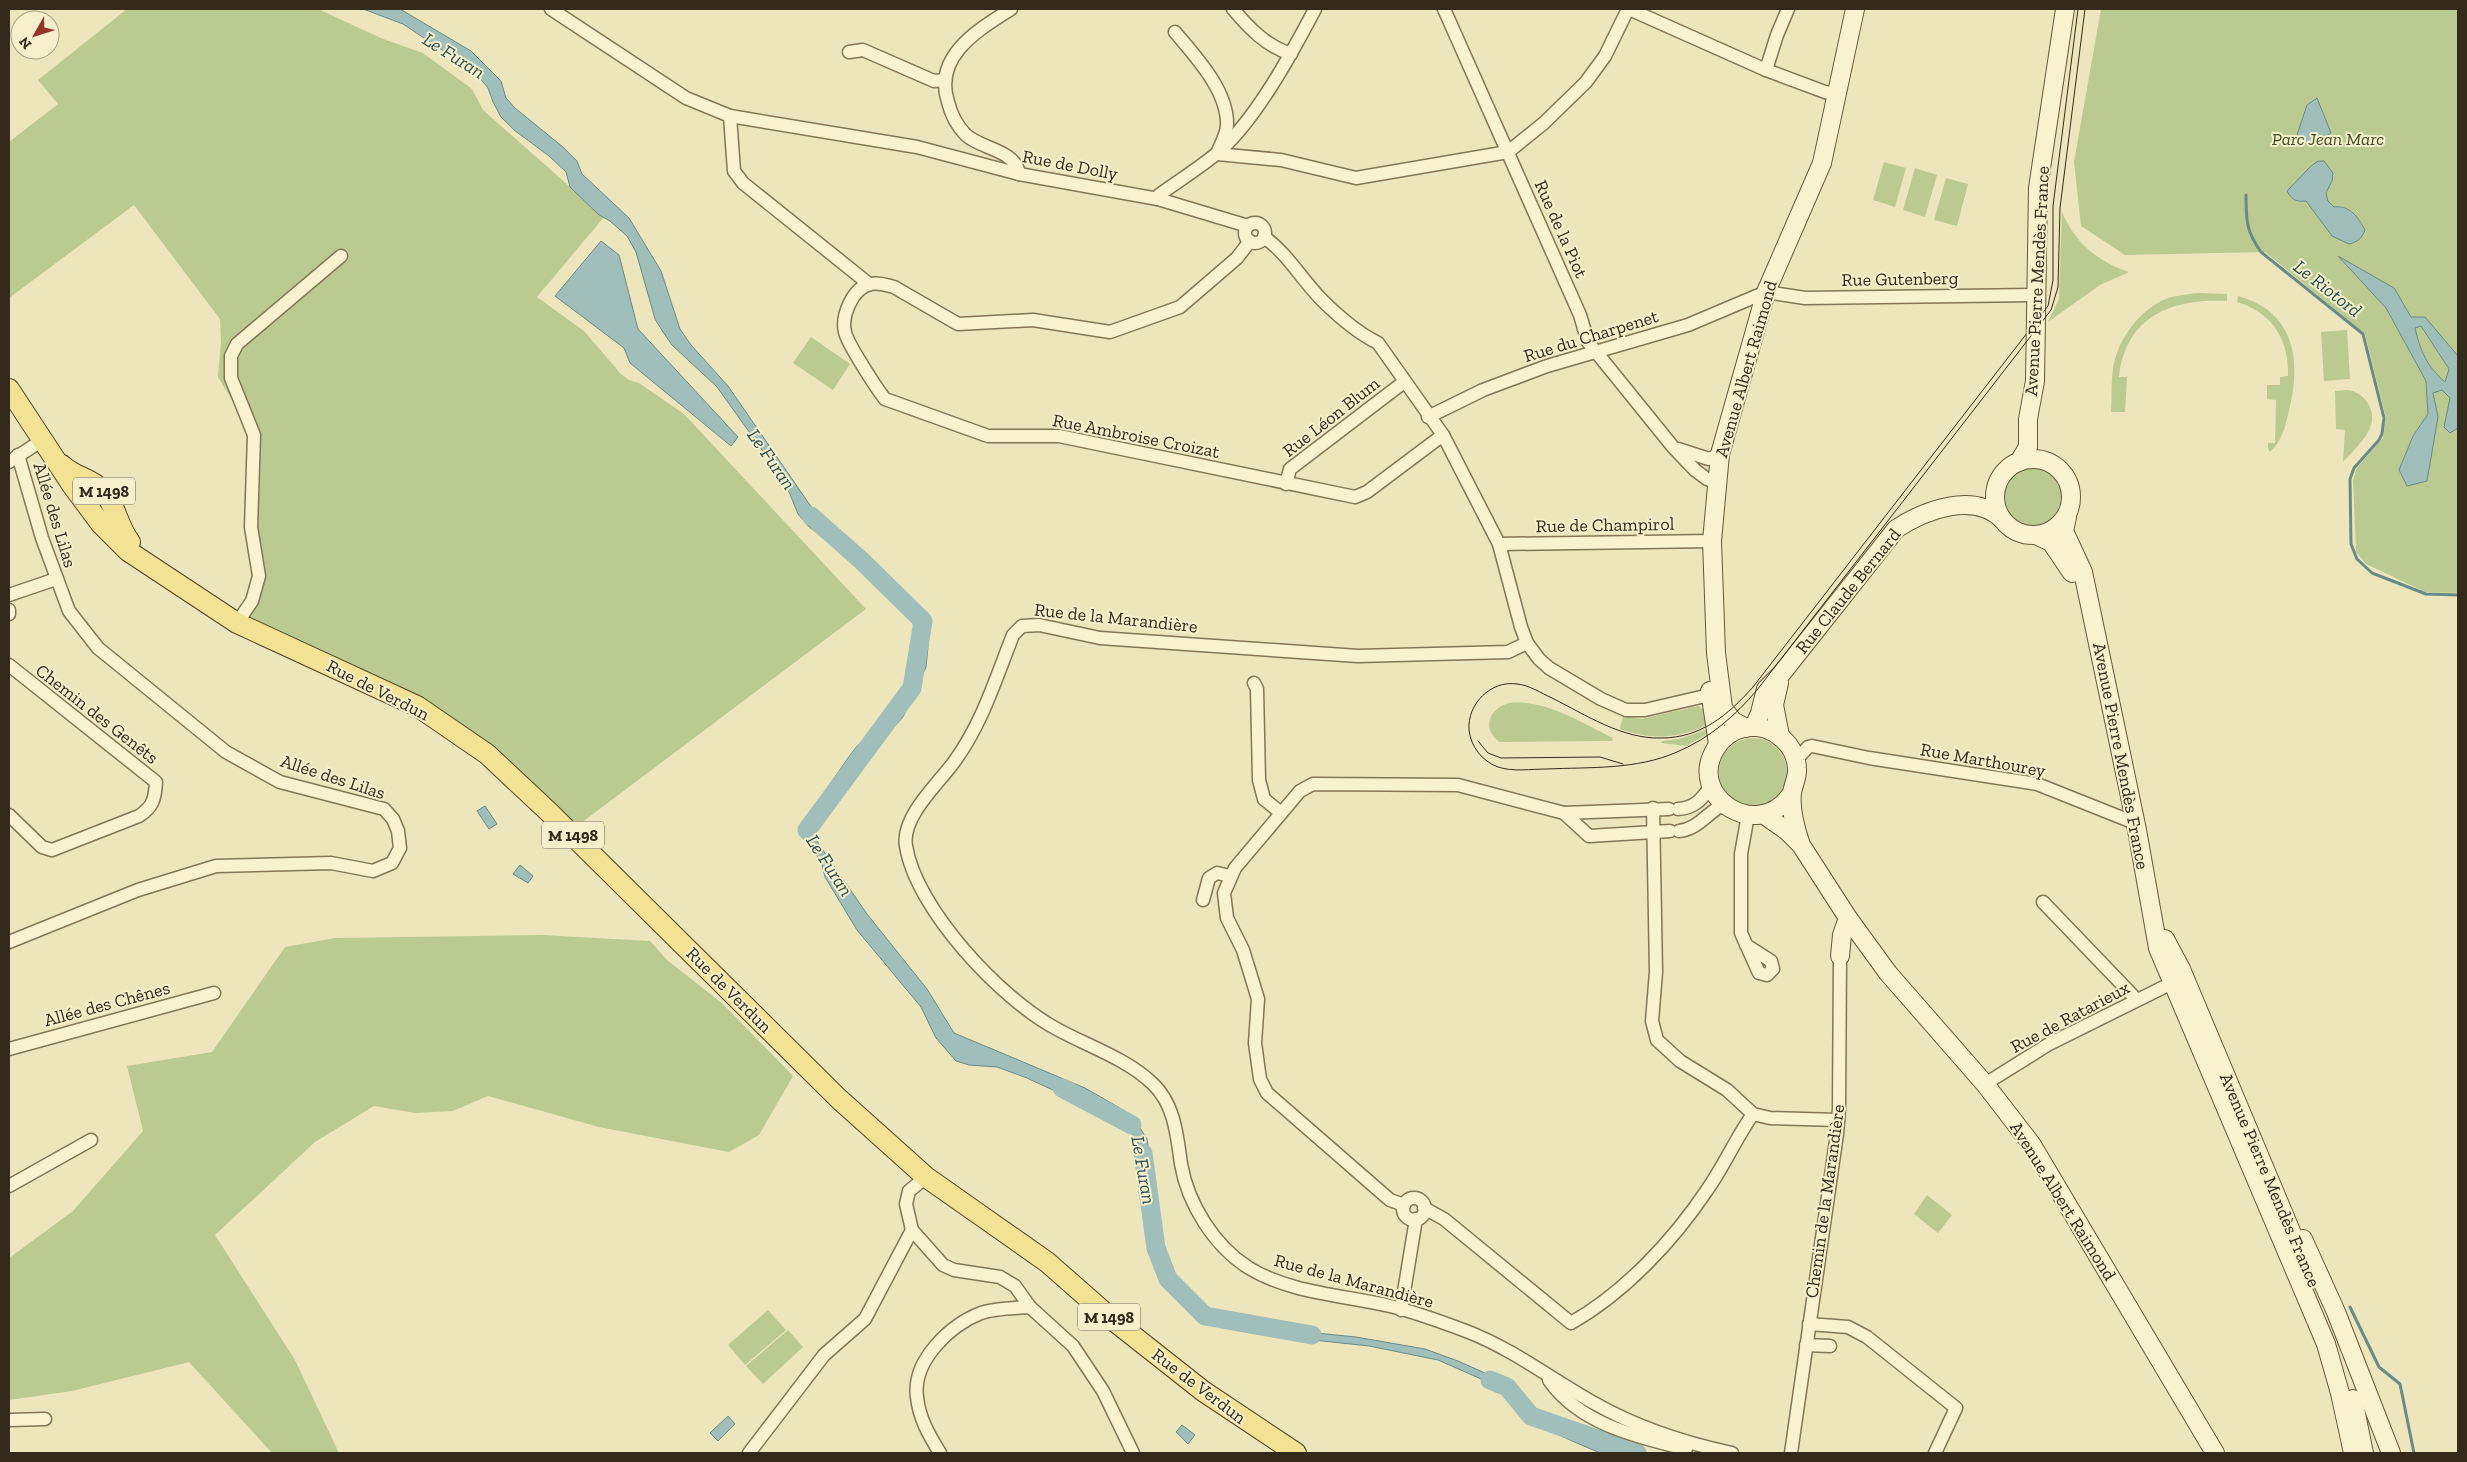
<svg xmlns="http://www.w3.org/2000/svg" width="2467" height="1462" font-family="'Zilla Slab',serif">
<rect width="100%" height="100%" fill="#ede6bc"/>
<g fill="#bbca91">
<path d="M 127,9 L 318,9 L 383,39 L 423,53 L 472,89 L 483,110 L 604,217 L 537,297 L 584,331 L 621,374 L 629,380 L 639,383 L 684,414 L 866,609 L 569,832 L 417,706 L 237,623 L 259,576 L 251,527 L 254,435 L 218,377 L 221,342 L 220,319 L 134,205 L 9,298 L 9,142 L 58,104 L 38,80 Z"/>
<path d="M 2101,9 L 2458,9 L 2458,593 L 2425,592 L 2366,564 L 2356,552 L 2353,480 L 2356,469 L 2383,438 L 2386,418 L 2365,334 L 2265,252 L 2125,255 L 2081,226 L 2074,162 Z"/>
<path d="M 1884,162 L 1906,168 L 1895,207 L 1873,200 Z"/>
<path d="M 1915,168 L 1937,175 L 1925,217 L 1903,210 Z"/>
<path d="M 1946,178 L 1968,184 L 1957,226 L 1934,220 Z"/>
<path d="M 2062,212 C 2075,243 2098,262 2129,272 L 2100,285 L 2048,322 L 2059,299 Z"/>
<path d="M 2198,293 L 2227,294 L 2227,301 C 2172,298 2126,316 2119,377 L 2127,377 L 2125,412 L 2111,412 C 2112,398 2111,383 2113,369 C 2117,339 2142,306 2171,297 C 2180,295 2189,294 2198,293 Z"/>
<path d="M 2238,296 C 2294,311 2302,360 2289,410 C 2286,425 2282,441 2270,452 L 2268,449 L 2268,443 L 2275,443 L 2276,400 L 2267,399 L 2267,385 L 2280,385 L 2280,377 L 2288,376 C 2289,340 2273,313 2237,302 Z"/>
<path d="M 2347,330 L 2350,379 L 2324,381 L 2321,332 Z"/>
<path d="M 811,337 L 850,364 L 833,390 L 793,363 Z"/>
<path d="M 2347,390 C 2356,391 2362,395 2367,402 C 2383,426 2358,445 2343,462 L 2345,430 L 2336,429 L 2335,391 Z"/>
<circle cx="2034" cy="498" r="31"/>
<path d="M 1509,703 C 1546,699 1581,723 1613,738 L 1612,741 L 1500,742 C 1481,730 1489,708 1509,703 Z"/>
<path d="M 1698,706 L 1704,710 L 1707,725 C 1679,739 1649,740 1620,729 L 1623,716 L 1642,719 Z"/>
<path d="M 1708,729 L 1709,733 L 1686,746 L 1661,743 L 1662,741 L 1679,739 Z"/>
<circle cx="1753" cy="772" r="34"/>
<path d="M 542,935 L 650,941 L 667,960 L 723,1004 L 793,1076 L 759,1135 L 729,1152 L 599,1127 L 488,1096 L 453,1111 L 415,1113 L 374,1106 L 315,1142 L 215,1235 L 295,1360 L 339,1453 L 272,1453 L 189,1362 L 72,1391 L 9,1400 L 9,1258 L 73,1211 L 143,1131 L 127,1066 L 212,1052 L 285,947 L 335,938 Z"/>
<path d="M 1927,1195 L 1952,1215 L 1938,1233 L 1914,1214 Z"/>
<path d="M 768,1310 L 786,1330 L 745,1365 L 728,1345 Z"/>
<path d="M 788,1330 L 803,1347 L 763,1384 L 746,1366 Z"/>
</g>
<g fill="#a0beba" stroke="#688b88" fill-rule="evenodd">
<path d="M 363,9 L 400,9 L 471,51 L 501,81 L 506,98 L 515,108 L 563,147 L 577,161 L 582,174 L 629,218 L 661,271 L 680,329 L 691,345 L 728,386 L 832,537 L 859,552 L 875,570 L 906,594 L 926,626 L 929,636 L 926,667 L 903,717 L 894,727 L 879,738 L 835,787 L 815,826 L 818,843 L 867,914 L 927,989 L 954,1033 L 1085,1088 L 1125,1111 L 1138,1125 L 1147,1139 L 1149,1153 L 1145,1190 L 1154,1235 L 1180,1293 L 1199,1309 L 1228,1321 L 1267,1328 L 1356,1337 L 1425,1349 L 1458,1361 L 1514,1386 L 1535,1415 L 1620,1453 L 1600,1453 L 1554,1433 L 1527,1415 L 1513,1393 L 1438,1360 L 1369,1346 L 1258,1334 L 1201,1320 L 1188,1310 L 1174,1296 L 1163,1279 L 1158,1259 L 1149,1242 L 1139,1193 L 1143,1156 L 1137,1141 L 1127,1127 L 1090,1101 L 1055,1091 L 1027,1078 L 997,1067 L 969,1065 L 956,1061 L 936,1038 L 921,1007 L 857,930 L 825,877 L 821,861 L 799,833 L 803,823 L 848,758 L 857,746 L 890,721 L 905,698 L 908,684 L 920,667 L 921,653 L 920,642 L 908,611 L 891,588 L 863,571 L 847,555 L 809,527 L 798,514 L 785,482 L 717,387 L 672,345 L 663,332 L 655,319 L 636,252 L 627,236 L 610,221 L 599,215 L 570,187 L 566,172 L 549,156 L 514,130 L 501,117 L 493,102 L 488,88 L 474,71 L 403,24 Z"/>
<path d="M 2317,98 L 2331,133 L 2312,145 L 2295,141 L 2307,105 Z"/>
<path d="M 2318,161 L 2324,161 L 2333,173 L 2332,181 L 2326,193 L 2328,201 L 2334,207 C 2350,205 2358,217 2365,230 C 2362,238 2358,242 2349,244 L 2332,236 L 2306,201 C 2296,202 2292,200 2287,191 L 2311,166 Z"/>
<path d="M 601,241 L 619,255 L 638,329 L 738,437 L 731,446 L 630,363 L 624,348 L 555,296 Z"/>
<path d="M 2338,256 L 2394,288 L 2411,317 L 2425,317 L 2458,356 L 2458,428 L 2450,433 L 2444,427 L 2450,398 L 2442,390 L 2433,393 L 2438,417 L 2427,481 L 2407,486 L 2399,470 L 2413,436 L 2428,414 L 2426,381 L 2386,308 ZM 2421,326 L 2449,369 L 2445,382 C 2427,367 2420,350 2415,328 Z"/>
<path d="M 485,806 L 497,824 L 489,829 L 477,811 Z"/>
<path d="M 520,865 L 533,876 L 528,883 L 513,874 Z"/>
<path d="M 728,1416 L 735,1424 L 718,1441 L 710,1433 Z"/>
<path d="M 1182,1425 L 1195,1435 L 1188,1444 L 1176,1432 Z"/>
</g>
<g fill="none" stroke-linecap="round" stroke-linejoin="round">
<g stroke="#688b88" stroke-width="3">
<path d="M 2246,195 C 2246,220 2246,231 2261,252 L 2363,334 L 2384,418 L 2382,434 L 2379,440 L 2354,468 L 2350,479 L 2351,544 L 2357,559 L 2372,573 L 2426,594 L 2458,595"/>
<path d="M 2350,1307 L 2379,1367 L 2400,1384 L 2414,1453"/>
</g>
<g stroke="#a0beba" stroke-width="19">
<path d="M 807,830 L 912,688 L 923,621 L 862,561 L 811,516"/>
<path d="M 1062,1088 L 1132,1125"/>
<path d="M 1143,1153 L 1156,1248 L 1168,1279 L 1205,1316 L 1312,1335"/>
<path d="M 1490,1380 L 1507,1387 L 1531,1416 L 1637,1453"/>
</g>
<defs>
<g id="street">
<path d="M 551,9 L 686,98 L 730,116 L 917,147 L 1019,174 L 1158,199 L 1248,226"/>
<path d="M 1011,9 C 978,30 933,56 948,102 C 951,114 956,125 966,135 C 981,149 1016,150 1019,174"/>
<path d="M 1233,9 C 1249,28 1266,46 1291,54"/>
<path d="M 1444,9 L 1580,315 L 1588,342 L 1673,447 L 1695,470 L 1707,479 L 1717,483"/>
<path d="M 1629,9 L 1766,70 L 1825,92 L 1837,94"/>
<path d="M 1175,32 C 1196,57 1228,91 1227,125 C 1227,134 1220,145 1217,154 L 1281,160 L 1356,178 L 1508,152 L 1544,123 L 1586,82 L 1605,56 L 1628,9"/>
<path d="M 849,52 L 863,50 L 934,81 L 945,80"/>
<path d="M 1766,70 L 1777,35 L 1788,9"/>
<path d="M 730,116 L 734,171 L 743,183 L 869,284"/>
<path d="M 1158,199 L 1159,195 C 1178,181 1198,169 1216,154 C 1254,123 1292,53 1315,9"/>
<circle cx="1255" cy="233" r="10"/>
<path d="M 1264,237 C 1287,253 1302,280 1322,300 C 1338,316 1358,333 1378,343 L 1443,435 L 1499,544 L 1521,627 L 1527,643 L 1539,659 L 1549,668 L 1601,699 L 1626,710 L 1645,710 L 1701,697 L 1718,697"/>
<path d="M 1250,241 L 1237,258 L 1180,307 L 1110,332 L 1033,320 L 958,324 L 894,287 C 886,285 879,282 871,284 C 853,287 841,316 845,332 C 847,343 877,389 885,399 L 988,436 L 1059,436 L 1355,497 L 1367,492 L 1443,435"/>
<path d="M 1428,417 L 1483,390 L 1547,366 L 1688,325 L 1766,292 L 1805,298 L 2035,295"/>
<path d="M 1678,449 L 1709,459 L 1720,454"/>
<path d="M 9,462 L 44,439"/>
<path d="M 1286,484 L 1290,469 L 1404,382"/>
<path d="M 1499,544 L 1712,541"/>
<path d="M 9,595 L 56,579"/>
<path d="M 9,610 L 9,614"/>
<path d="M 237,623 L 252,601 L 259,576 L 251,527 L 254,435 L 231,378 L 231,356 L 237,344 L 341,256"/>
<path d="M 1527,643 L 1508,652 L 1358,656 L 1100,638 L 1039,625 L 1022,626 L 1013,635 C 996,678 982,724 954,762 C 938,784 901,817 906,846 C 916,909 1000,998 1055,1028 C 1087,1046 1126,1058 1153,1084 C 1175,1105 1177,1136 1181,1164 C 1188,1204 1214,1246 1249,1268 C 1290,1293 1343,1295 1390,1306 C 1415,1312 1442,1322 1466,1331 C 1513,1349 1551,1379 1594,1403 C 1636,1427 1685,1443 1732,1453"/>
<path d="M 9,665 L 156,782 C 155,799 153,807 139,816 L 52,850 L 42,847 L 9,815"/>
<path d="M 1254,683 L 1257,689 L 1259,780 L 1264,799 L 1281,813"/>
<path d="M 1796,760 L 1808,747 L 1812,746 L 1869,758 L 2037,784 L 2135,823"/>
<path d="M 1653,808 L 1656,972 L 1652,1021 L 1657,1040 L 1680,1061 L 1727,1090 L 1753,1114 L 1770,1118 L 1838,1120"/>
<path d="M 1669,809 L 1564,813 L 1589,836 L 1670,831"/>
<path d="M 1678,809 C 1695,808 1702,799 1711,786"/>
<path d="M 1679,831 C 1698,829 1707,813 1724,804"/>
<path d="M 1203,900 L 1209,878 L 1217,873 L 1230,876"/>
<path d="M 2043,902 L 2137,1000"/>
<path d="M 9,942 L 138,890 L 216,866 L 331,863 L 373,871 L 392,863 L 400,848 L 398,831 L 393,819 L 384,809 L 280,782 L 226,752 L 98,648 L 69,611 L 42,538 L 18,455"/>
<path d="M 1746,945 L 1771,961 L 1773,969 L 1767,975 L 1759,973 L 1741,933 L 1741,854 L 1748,815"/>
<path d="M 9,1049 L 214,993"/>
<path d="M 1985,1084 L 2049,1044 L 2172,983"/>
<path d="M 926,1177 L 909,1191 L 906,1204 L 912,1230 L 943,1265 L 954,1270 L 1000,1277 L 1015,1286 L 1030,1307 L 1073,1346 L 1103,1391 L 1133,1453"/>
<path d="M 9,1186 L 91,1140"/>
<circle cx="1414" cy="1209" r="11"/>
<path d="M 1404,1205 L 1390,1200 L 1267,1093 L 1260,1079 L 1255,1043 L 1258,999 L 1243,950 L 1227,918 L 1224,893 L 1235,868 L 1300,791 L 1313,784 L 1458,785 L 1564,813"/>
<path d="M 1424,1208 L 1444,1219 L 1571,1323 C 1624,1293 1673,1241 1707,1190 C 1724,1166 1736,1138 1753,1114"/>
<path d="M 1401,1310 L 1416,1219"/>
<path d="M 1809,1324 L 1848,1327 L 1867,1337 L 1956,1408 L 1935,1453"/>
<path d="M 1806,1345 L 1830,1346"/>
<path d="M 1549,1380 C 1579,1424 1638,1437 1686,1449"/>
<path d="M 9,1420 L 45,1419"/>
<path d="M 749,1453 L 824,1355 L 865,1319 L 912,1230"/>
<path d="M 940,1453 C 929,1435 919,1418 917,1397 C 912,1361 950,1325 981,1313 C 995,1308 1015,1308 1030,1307"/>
<path d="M 1791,1453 L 1837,1134 L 1839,1109 L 1840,956"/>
</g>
<g id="secondary">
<circle cx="2033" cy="497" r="38"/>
<path d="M 2019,462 L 2028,447 L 2028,419 L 2035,381 L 2038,188 L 2065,9"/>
<path d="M 2067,517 L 2064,531 L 2083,572 L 2137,830 L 2158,948 L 2326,1344 L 2340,1393 L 2353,1453"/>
<path d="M 2036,535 L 2051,542 L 2072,573"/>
<path d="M 1779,683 L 1774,705 L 1780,736"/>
<path d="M 1710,691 L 1718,744"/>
<path d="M 1754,727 L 1760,713 L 1766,689 L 1782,673 L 1896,529 C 1925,510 1974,491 2003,520"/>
<path d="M 1746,728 L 1733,721 L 1723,708 L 1716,653 L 1712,541 L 1720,454 L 1766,292 L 1822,163 L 1855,9"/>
<path d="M 1792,793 C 1759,844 1685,797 1716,748 C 1722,738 1731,731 1743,728 C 1768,722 1795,741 1797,768 C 1798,777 1793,785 1792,793 C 1790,810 1795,827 1800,842"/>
<path d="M 1763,814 L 1787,831 L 1801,845 L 1848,918 L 1888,973 L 1985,1084 L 2032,1145 L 2215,1453"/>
<path d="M 2165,939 L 2181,969 L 2301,1255"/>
<path d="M 1840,956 L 1842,935 L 1848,918"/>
<path d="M 2303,1239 L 2336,1312 L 2391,1453"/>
<path d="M 2353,1399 L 2364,1453"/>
</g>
<g id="primary">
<path d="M 9,389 L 72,485 L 101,524 L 128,551 L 237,623 L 417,706 L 487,754 L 551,814 L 839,1099 L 926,1177 L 1047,1262 L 1113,1320 L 1203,1391 L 1296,1453"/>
<path d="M 62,465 C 74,477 91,478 102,490 C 116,504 117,525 130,542"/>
</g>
</defs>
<use href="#street" stroke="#847556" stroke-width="15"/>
<use href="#secondary" stroke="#66563a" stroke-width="20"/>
<use href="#primary" stroke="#52432b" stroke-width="22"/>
<use href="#street" stroke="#f8f2cf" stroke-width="12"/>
<use href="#secondary" stroke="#f8f2cf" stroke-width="18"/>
<use href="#primary" stroke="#f2e293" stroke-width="20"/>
<g stroke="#342a1b" stroke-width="1">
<path d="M 2078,9 L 2053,206 L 2053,280 L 2048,306 L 1753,687 C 1728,715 1701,738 1661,738 C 1622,739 1586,715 1552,698 C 1541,693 1529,685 1517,684 C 1491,680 1467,704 1469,730 C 1471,747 1482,761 1498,767 C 1513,772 1531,769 1547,769 C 1590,767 1636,770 1677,752 C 1710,738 1735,716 1757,690 L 2051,310 L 2058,287 L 2060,208 L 2085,9"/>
<path d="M 1478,741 L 1488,753 L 1501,758 L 1600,757 L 1623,764"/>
</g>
</g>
<g text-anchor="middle" stroke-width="4" stroke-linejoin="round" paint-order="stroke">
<g fill="#f5efcc" stroke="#6e6550" stroke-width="1">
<rect x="73" y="477.5" width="62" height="27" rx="4"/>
<rect x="542" y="821.5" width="62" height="27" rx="4"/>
<rect x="1078" y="1303.5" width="62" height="27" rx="4"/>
</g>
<g font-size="16" font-weight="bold" fill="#342a1b">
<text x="104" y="497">M 1498</text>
<text x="573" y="841">M 1498</text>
<text x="1109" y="1323">M 1498</text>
</g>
<g font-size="18" font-style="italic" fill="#3e5022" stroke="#f5efcc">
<text x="2328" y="145">Parc Jean Marc</text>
</g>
<g font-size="18" fill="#342a1b" stroke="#f5efcc">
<text transform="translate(1070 165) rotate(11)" y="6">Rue de Dolly</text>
<text transform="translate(1561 229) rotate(66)" y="6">Rue de la Piot</text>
<text transform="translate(1900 279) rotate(-1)" y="6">Rue Gutenberg</text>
<text transform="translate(2037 281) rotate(-87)" y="6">Avenue Pierre Mendès France</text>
<text transform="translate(1591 336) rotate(-17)" y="6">Rue du Charpenet</text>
<text transform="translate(1746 369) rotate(-74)" y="6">Avenue Albert Raimond</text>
<text transform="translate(1331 417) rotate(-38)" y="6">Rue Léon Blum</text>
<text transform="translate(1136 436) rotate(11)" y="6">Rue Ambroise Croizat</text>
<text transform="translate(55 515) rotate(73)" y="6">Allée des Lilas</text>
<text transform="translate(1605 525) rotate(-1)" y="6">Rue de Champirol</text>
<text transform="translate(1848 591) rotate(-51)" y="6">Rue Claude Bernard</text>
<text transform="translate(1116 618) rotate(6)" y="6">Rue de la Marandière</text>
<text transform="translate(378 690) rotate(27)" y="6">Rue de Verdun</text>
<text transform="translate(97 714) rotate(38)" y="6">Chemin des Genêts</text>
<text transform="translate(2121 756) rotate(79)" y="6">Avenue Pierre Mendès France</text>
<text transform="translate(1983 760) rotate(10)" y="6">Rue Marthourey</text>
<text transform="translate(333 777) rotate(18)" y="6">Allée des Lilas</text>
<text transform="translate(729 990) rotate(45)" y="6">Rue de Verdun</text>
<text transform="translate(107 1004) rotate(-15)" y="6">Allée des Chênes</text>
<text transform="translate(2070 1017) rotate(-28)" y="6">Rue de Ratarieux</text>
<text transform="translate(2270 1180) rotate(67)" y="6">Avenue Pierre Mendès France</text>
<text transform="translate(1825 1201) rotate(-82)" y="6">Chemin de la Marandière</text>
<text transform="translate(2063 1201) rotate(58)" y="6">Avenue Albert Raimond</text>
<text transform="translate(1354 1281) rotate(15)" y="6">Rue de la Marandière</text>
<text transform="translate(1199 1386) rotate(37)" y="6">Rue de Verdun</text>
</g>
<g font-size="19" font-style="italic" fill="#2a5053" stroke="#f5efcc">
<text transform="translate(454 55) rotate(32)" y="7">Le Furan</text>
<text transform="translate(2328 288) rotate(38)" y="7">Le Riotord</text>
<text transform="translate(772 459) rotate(55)" y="7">Le Furan</text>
<text transform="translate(830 865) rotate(57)" y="7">Le Furan</text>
<text transform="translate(1144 1170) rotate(80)" y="7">Le Furan</text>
</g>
</g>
<rect width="2467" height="1462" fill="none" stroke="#342a1b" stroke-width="20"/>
<g transform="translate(35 35) rotate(231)"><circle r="24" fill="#f5efcc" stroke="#a8a085"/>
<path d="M0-4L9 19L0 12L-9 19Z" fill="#933527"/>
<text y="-8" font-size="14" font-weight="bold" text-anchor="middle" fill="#342a1b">N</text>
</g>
</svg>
